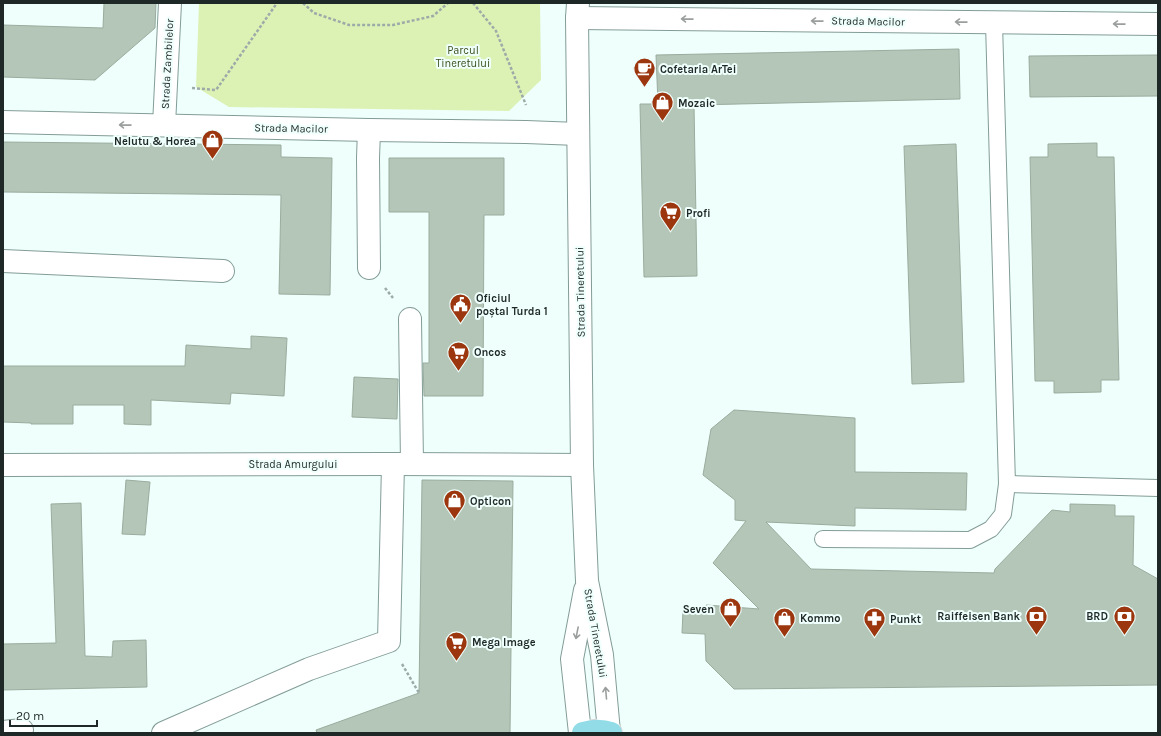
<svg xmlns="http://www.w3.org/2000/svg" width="1161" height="736" font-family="Karla,sans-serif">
<rect width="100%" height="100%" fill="#effffc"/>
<path fill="#dcf2b5" d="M 199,3 L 540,3 L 541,80 L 509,111 L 229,107 L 196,87 Z"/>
<g fill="#b3c6b8" stroke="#99ac9e">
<path d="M 104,3 L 156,3 L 155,28 L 95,80 L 3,77 L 3,25 L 103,28 Z"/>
<path d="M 959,49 L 960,99 L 694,105 L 697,276 L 644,277 L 640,104 L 658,104 L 656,55 Z"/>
<path d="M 1158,55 L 1158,96 L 1030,97 L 1029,56 Z"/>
<path d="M 3,142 L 281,145 L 281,157 L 332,158 L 330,295 L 279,294 L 281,195 L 3,192 Z"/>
<path d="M 1097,143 L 1097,157 L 1114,157 L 1119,380 L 1101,380 L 1101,392 L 1054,393 L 1054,381 L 1035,381 L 1030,157 L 1048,157 L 1048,144 Z"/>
<path d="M 956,144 L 964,382 L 912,384 L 904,146 Z"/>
<path d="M 389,158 L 504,158 L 504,215 L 484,215 L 483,396 L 424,396 L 423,363 L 429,363 L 429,212 L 389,212 Z"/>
<path d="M 251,336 L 287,338 L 284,396 L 231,393 L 230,404 L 151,400 L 151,425 L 124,424 L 124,405 L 73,405 L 73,424 L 31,424 L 31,423 L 3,422 L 3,366 L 185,366 L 186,345 L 251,349 Z"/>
<path d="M 354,377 L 398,379 L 397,419 L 352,417 Z"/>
<path d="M 734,410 L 855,418 L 855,472 L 967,473 L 966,510 L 855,508 L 855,526 L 766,522 L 811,569 L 994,573 L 995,569 L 1052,510 L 1070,512 L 1070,504 L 1115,505 L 1115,516 L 1134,516 L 1133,565 L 1158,579 L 1158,685 L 734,689 L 706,661 L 705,634 L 682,633 L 683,611 L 707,612 L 706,605 L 759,609 L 713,563 L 746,521 L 735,520 L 735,500 L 703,475 L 711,429 Z"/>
<path d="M 126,480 L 150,482 L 145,535 L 122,534 Z"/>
<path d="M 422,480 L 513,481 L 510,733 L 317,733 L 316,730 L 419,693 Z"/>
<path d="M 81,503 L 85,656 L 112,657 L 113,641 L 146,640 L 147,687 L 3,690 L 3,644 L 56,643 L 51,504 Z"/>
</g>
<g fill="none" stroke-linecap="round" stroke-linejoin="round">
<defs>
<g id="lane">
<path d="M 1007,484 L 1158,488"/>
<path d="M 823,539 L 970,540 L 991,529 L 1003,514 L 1007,484 L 994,23"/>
</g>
<g id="street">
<path d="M 577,18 L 1158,24"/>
<path d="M 3,122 L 369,130 L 526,132 L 578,134"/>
<path d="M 164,125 L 170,3"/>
<path d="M 369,130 L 368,158 L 369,268"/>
<path d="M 3,261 L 223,271"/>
<path d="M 410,319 L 412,464"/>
<path d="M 3,465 L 393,464 L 582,465"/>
<path d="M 3,732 L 22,730"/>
<path d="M 163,733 L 309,669 L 389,641 L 393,464"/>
</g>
<g id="secondary">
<path d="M 578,3 L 577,18 L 582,465 L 587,581 L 602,655 L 609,732"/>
<path d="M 580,733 L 572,659 L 585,590"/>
</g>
<path id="primary" d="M 583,733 C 593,730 602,730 611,733"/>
</defs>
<use href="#lane" stroke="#839c97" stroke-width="18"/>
<use href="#street" stroke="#839c97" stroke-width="24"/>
<use href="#secondary" stroke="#839c97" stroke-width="24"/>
<use href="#primary" stroke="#d6d8d8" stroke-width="24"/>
<g stroke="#9daba8" stroke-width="2.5" stroke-dasharray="3 2" stroke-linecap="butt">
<path d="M 303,3 L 314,13 L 349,25 L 393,25 L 433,16 L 448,3"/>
<path d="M 473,3 L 496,31 L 526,105"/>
<path d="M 192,88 L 216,90 L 277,3"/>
<path d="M 385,288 L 393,298"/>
<path d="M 402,664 L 419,693"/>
</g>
<use href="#lane" stroke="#fff" stroke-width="16"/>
<use href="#street" stroke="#fff" stroke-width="22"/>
<use href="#secondary" stroke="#fff" stroke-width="22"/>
<use href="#primary" stroke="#92dce8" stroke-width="22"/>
</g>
<defs><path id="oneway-shaft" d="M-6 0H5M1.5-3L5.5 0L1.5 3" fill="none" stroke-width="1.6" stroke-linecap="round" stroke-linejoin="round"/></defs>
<g stroke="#9a9e9d">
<use href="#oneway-shaft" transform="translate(687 19) rotate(-179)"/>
<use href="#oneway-shaft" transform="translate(817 21) rotate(-179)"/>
<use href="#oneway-shaft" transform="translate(961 22) rotate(-179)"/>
<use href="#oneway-shaft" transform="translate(1119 24) rotate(-179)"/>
<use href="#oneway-shaft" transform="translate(125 125) rotate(-179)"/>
<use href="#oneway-shaft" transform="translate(577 633) rotate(101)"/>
<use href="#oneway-shaft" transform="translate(606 693) rotate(-95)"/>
</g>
<defs>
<symbol id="cafe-pin" viewBox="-11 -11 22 30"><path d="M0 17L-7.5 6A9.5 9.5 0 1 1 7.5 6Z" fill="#9c360e" stroke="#effffc"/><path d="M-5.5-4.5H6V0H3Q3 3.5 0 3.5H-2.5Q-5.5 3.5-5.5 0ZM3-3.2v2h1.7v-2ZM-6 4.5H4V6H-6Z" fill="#fff"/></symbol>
<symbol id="shop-pin" viewBox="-11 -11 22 30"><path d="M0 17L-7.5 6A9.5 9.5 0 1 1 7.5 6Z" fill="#9c360e" stroke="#effffc"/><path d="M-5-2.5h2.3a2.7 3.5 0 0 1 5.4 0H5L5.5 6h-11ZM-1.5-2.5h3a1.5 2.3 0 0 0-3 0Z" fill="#fff"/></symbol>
<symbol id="supermarket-pin" viewBox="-11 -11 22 30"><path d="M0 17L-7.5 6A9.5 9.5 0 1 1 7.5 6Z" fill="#9c360e" stroke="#effffc"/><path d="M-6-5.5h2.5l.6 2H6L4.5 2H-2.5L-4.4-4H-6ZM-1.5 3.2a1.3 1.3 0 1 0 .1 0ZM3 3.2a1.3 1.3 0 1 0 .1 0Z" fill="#fff"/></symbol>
<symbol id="civic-pin" viewBox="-11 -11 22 30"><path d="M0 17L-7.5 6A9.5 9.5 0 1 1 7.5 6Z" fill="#9c360e" stroke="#effffc"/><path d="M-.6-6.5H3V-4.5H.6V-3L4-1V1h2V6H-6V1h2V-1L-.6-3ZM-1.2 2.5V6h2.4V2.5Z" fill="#fff"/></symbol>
<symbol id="bank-pin" viewBox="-11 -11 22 30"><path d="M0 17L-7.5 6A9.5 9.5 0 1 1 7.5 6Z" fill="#9c360e" stroke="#effffc"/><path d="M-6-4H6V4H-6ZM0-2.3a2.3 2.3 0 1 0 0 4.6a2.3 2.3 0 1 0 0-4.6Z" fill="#fff"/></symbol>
<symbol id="pharmacy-pin" viewBox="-11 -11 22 30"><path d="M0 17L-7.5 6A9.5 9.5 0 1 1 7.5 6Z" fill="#9c360e" stroke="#effffc"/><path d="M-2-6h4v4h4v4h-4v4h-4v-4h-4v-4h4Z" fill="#fff"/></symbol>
</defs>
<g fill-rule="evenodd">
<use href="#cafe-pin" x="632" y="56" width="25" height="34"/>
<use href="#shop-pin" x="650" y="90" width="25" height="34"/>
<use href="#shop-pin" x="200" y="128" width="25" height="34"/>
<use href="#supermarket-pin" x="658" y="200" width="25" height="34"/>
<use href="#civic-pin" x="448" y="292" width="25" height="34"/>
<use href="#supermarket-pin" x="446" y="340" width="25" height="34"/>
<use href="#shop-pin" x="442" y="488" width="25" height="34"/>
<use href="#shop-pin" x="718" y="596" width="25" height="34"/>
<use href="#bank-pin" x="1024" y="604" width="25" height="34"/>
<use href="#bank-pin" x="1112" y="604" width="25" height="34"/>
<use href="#shop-pin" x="772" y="606" width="25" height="34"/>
<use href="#pharmacy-pin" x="862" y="606" width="25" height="34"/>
<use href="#supermarket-pin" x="444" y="630" width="25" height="34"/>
</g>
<g text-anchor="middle" stroke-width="4" stroke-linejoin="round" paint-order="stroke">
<g font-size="11" fill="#1e2826" stroke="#effffc">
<text transform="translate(868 21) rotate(1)" y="4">Strada Macilor</text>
<text transform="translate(167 64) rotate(-87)" y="4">Strada Zambilelor</text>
<text transform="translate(291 128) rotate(1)" y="4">Strada Macilor</text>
<text transform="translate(580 292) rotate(-91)" y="4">Strada Tineretului</text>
<text x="293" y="468">Strada Amurgului</text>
<text transform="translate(596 633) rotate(80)" y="4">Strada Tineretului</text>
</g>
<g font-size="11" fill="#3c4b1a" stroke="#effffc">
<text x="463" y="54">Parcul<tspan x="463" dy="13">Tineretului</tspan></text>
</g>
<g font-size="11" font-weight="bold" fill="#1e2826" stroke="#effffc" text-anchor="start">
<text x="660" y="73">Cofetaria ArTei</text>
<text x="678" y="107">Mozaic</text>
<text x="196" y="145" text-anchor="end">Nelutu &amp; Horea</text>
<text x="686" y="217">Profi</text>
<text x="476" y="302">Oficiul<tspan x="476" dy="13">poștal Turda 1</tspan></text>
<text x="474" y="356">Oncos</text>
<text x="470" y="505">Opticon</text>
<text x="714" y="613" text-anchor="end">Seven</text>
<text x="1020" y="620" text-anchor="end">Raiffeisen Bank</text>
<text x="1108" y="620" text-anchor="end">BRD</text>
<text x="800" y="622">Kommo</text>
<text x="890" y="623">Punkt</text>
<text x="472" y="646">Mega Image</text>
</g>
</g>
<rect width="1161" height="736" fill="none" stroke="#1e2826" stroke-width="8"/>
<path d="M10 720v6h87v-6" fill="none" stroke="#1e2826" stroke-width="2"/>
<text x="16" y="720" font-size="12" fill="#1e2826" stroke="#effffc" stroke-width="3" paint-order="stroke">20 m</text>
</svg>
